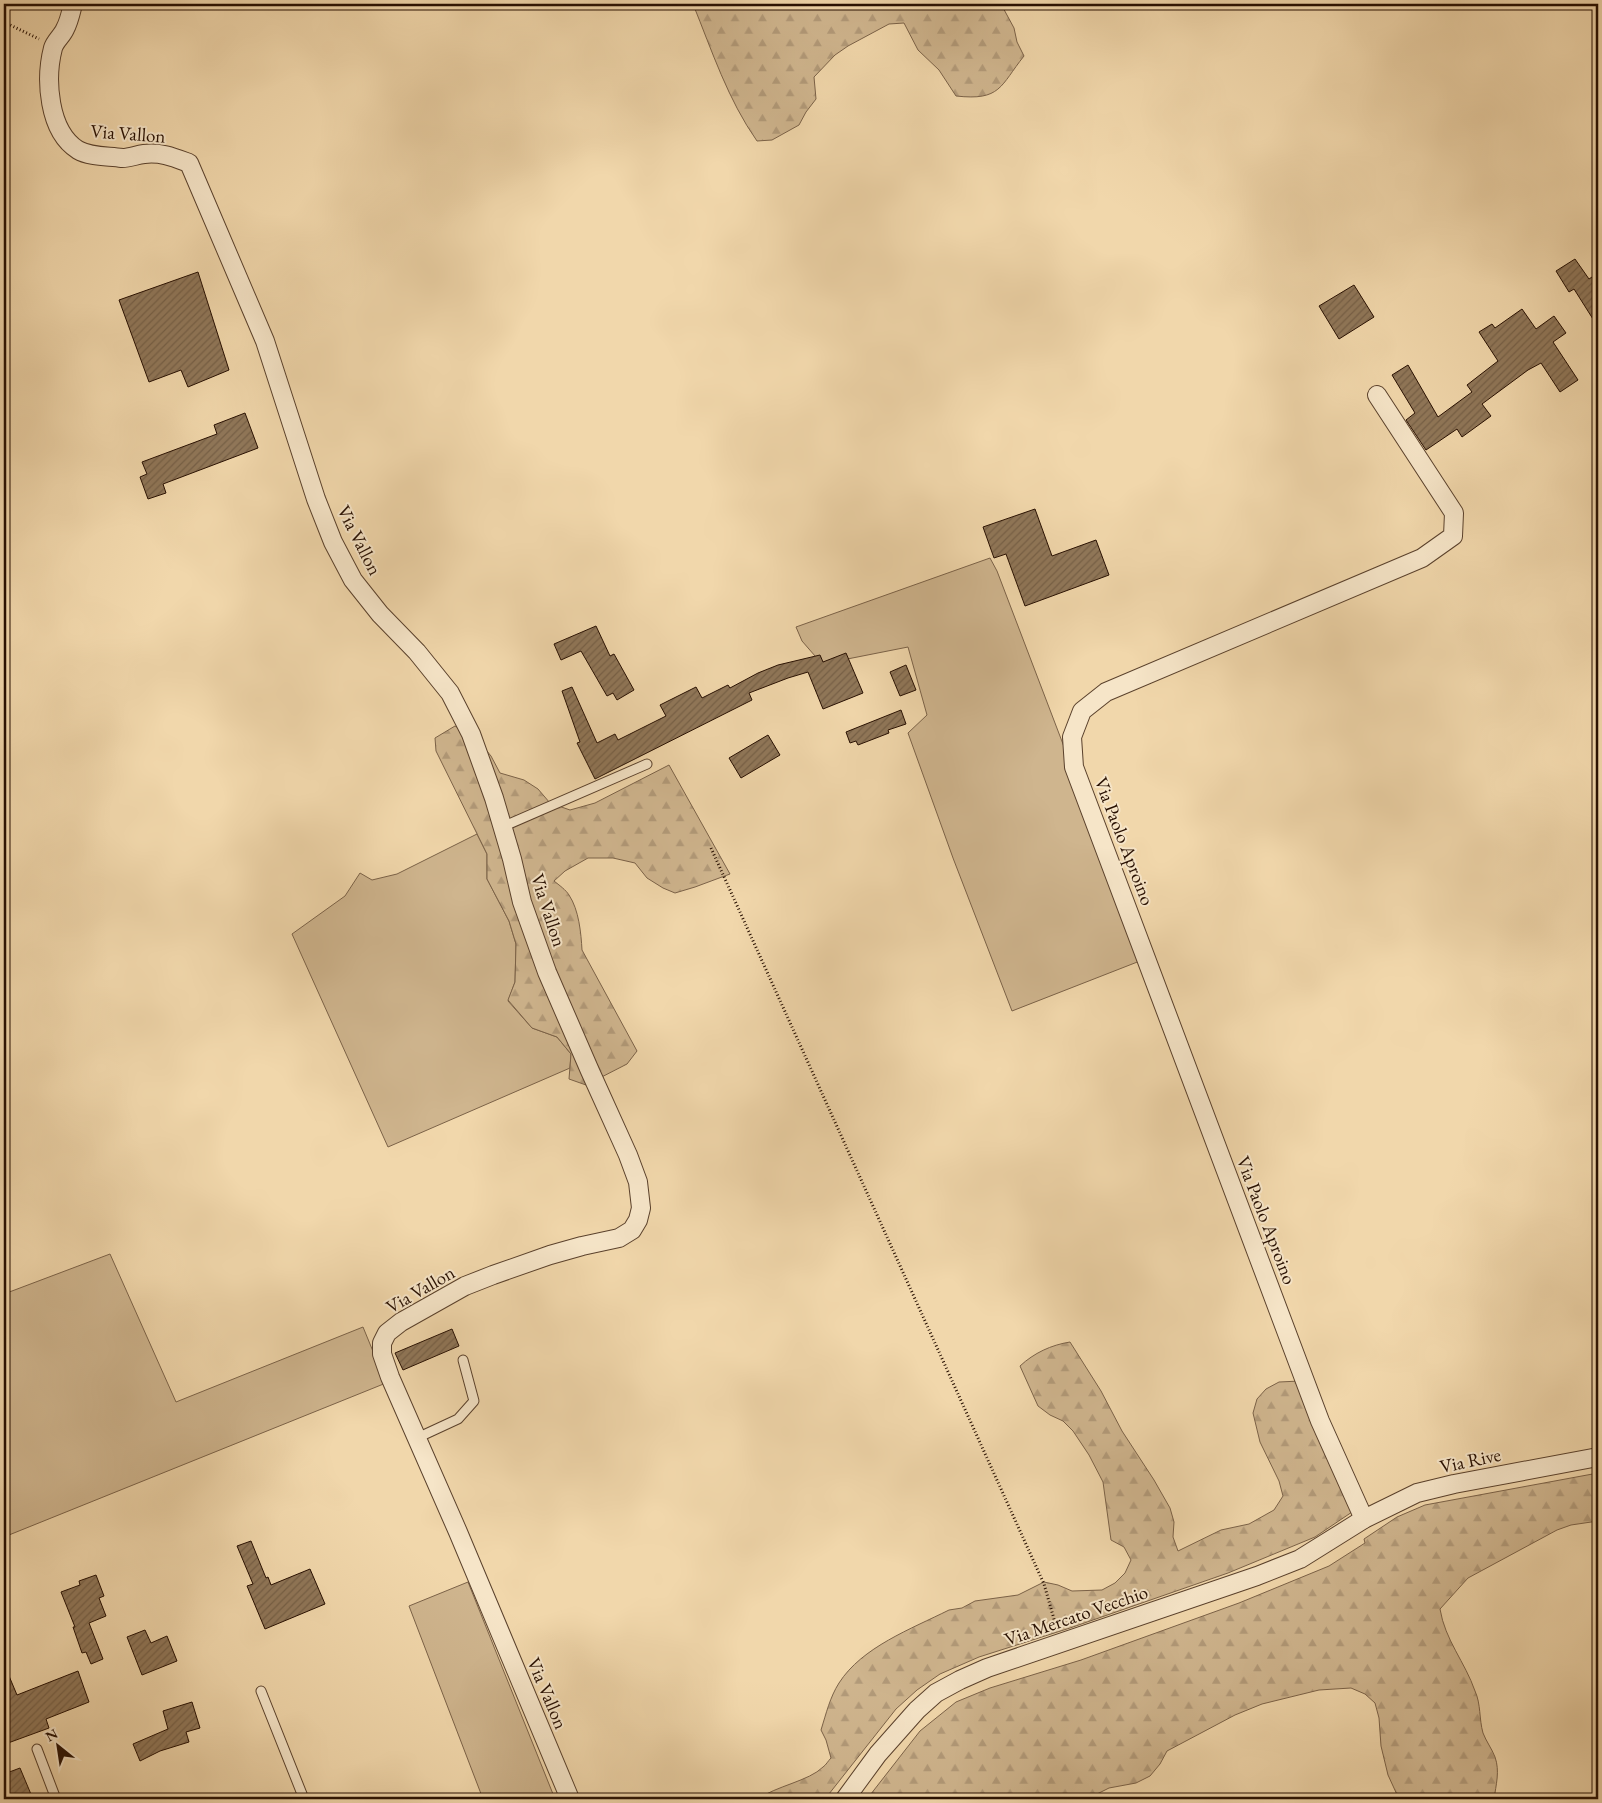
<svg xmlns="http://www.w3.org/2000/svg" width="1602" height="1803" font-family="'EB Garamond',serif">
<defs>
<pattern id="forest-firs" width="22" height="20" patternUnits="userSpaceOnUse" patternTransform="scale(1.25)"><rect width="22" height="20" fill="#cfb58e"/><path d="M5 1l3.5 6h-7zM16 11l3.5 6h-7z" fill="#b29a79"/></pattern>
<pattern id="building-hatch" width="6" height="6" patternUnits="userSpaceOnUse" patternTransform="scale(1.25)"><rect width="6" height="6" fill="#907759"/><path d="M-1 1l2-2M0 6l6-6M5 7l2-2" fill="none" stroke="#766047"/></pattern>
</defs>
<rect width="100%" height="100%" fill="#f1d7ab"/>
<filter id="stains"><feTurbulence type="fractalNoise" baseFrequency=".004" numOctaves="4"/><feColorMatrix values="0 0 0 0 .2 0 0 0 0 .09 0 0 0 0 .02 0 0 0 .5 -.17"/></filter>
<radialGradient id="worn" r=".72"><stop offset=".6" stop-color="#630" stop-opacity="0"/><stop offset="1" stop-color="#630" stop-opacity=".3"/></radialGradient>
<g fill="#cfb58e" stroke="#7b6248">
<path d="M 990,558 L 997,571 L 1145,959 L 1012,1011 L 953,858 L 908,733 L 927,715 L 908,647 L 822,664 L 802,641 L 796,627 Z"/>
<path d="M 477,834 L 487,854 L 487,879 L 509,921 L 516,944 L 515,982 L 508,1001 L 532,1028 L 557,1037 L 571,1054 L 570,1068 L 388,1147 L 292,934 L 345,896 L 360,873 L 372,880 L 397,874 Z"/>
<path d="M 110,1254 L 176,1402 L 363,1327 L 386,1383 L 4,1537 L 4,1294 Z"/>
<path d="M 468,1582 L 555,1799 L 483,1799 L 409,1606 Z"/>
</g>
<g fill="url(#forest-firs)" stroke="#7b6248">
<path d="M 693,4 L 1001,4 L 1014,28 L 1017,42 L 1024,56 C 1000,86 1001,101 956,96 L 939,70 L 918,50 L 904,23 L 889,24 L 848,46 L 835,55 L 814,77 L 816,99 L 806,112 L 799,125 L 772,140 L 757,141 C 728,100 712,51 693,4 Z"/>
<path d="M 455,726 L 477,739 L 491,756 L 500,773 L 524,780 L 538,789 L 550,803 L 570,810 L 595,803 L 669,765 L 730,874 L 695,887 L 675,893 L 663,888 L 647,878 L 635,863 L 613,858 L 588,858 L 565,871 L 554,881 C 559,885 566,890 569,895 C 579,910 581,933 582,950 L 637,1051 L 627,1064 L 586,1085 L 569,1079 L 571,1054 L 557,1037 L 532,1028 L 508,1000 L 515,982 L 516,944 L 509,921 L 487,879 L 487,854 L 436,751 L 435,738 Z"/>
<path d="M 1070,1342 L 1101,1391 L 1122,1431 L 1154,1480 L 1170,1508 L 1174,1522 L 1173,1537 L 1178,1551 L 1221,1530 L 1249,1524 L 1274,1510 L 1283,1496 L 1279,1481 L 1260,1442 L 1253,1413 L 1257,1399 L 1266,1389 L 1279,1382 L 1300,1381 L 1355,1510 L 1315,1537 L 1228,1573 L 1070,1628 L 979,1657 L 940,1674 L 917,1690 L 896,1709 L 825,1799 L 758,1799 C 776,1786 809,1781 823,1767 C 826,1765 828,1761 831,1758 L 826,1740 L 821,1730 C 826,1714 830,1697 839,1683 C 862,1647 911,1629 949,1610 L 962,1608 L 975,1601 L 1018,1595 L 1044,1582 L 1058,1585 L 1072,1591 L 1102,1590 L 1115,1583 L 1125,1573 L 1131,1560 L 1124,1547 L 1111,1540 L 1103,1482 L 1089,1455 L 1073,1431 L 1063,1421 L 1050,1415 L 1038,1406 L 1020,1366 C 1034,1353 1051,1345 1070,1342 Z"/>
<path d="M 1598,1473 L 1598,1521 L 1571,1525 L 1557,1530 L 1468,1578 L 1440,1609 C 1445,1640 1465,1662 1475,1691 C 1481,1704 1479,1719 1483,1733 C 1486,1741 1492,1749 1495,1757 C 1500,1771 1496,1785 1494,1799 L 1399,1799 L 1388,1775 L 1381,1746 L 1379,1718 L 1375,1703 L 1365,1694 L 1351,1688 L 1319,1690 L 1262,1704 L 1235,1715 L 1167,1751 L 1160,1764 L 1150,1776 L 1136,1783 L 1109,1788 L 1095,1795 L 1080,1798 L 1064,1796 L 1055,1799 L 867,1799 L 920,1731 L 956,1702 L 990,1688 L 1081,1660 L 1239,1603 L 1329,1566 L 1365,1543 L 1364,1539 L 1397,1517 L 1425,1505 Z"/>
</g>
<g fill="url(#building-hatch)" stroke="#270f01">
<path d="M 1575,259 L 1589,279 L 1598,273 L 1598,327 L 1574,289 L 1569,292 L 1556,271 Z"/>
<path d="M 198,272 L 229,370 L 188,387 L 181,370 L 149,382 L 119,300 Z"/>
<path d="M 1354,285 L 1374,317 L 1339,339 L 1319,306 Z"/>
<path d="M 1522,309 L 1536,329 L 1554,316 L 1566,333 L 1553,342 L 1578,380 L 1560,392 L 1541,363 L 1528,370 L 1482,404 L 1491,416 L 1462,437 L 1457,429 L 1426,450 L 1406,420 L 1415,413 L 1392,375 L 1408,365 L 1438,417 L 1472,392 L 1467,385 L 1498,361 L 1479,332 L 1492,324 L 1495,328 Z"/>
<path d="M 245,413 L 258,448 L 163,484 L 166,493 L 148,499 L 140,477 L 147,474 L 142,462 L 217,434 L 214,425 Z"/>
<path d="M 1035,509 L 1052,556 L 1096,540 L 1109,575 L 1025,606 L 1006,554 L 994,558 L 983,527 Z"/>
<path d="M 596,626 L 610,656 L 614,654 L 634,690 L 617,700 L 613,693 L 607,696 L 581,651 L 561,660 L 554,644 Z"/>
<path d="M 846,653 L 863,693 L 823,709 L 808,672 L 788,678 L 749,693 L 752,700 L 595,779 L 577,743 L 580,742 L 562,691 L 572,687 L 597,743 L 615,734 L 618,740 L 666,716 L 660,705 L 696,687 L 702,698 L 728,685 L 730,688 L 758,673 L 778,665 L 820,655 L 823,662 Z"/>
<path d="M 906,665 L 916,690 L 900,696 L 890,672 Z"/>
<path d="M 901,710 L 906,724 L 888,730 L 889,733 L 858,745 L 856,741 L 850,743 L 846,732 Z"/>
<path d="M 768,735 L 780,755 L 741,778 L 729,758 Z"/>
<path d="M 452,1329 L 459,1346 L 403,1370 L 395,1353 Z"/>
<path d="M 251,1541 L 266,1578 L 268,1577 L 271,1585 L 310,1569 L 325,1604 L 265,1629 L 247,1586 L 253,1584 L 237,1546 Z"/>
<path d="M 96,1575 L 104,1596 L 99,1598 L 106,1616 L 89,1623 L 103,1659 L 91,1664 L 86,1652 L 82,1653 L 73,1627 L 75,1627 L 61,1592 L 80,1585 L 79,1581 Z"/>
<path d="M 145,1630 L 151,1643 L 167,1636 L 177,1661 L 142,1675 L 127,1637 Z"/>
<path d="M 4,1664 L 17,1695 L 78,1671 L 89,1702 L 46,1719 L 49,1728 L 8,1743 L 4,1733 Z"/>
<path d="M 192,1702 L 200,1728 L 186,1732 L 189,1742 L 160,1751 L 140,1761 L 133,1744 L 168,1729 L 163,1711 Z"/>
<path d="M 20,1768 L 33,1799 L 4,1799 L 4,1774 Z"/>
</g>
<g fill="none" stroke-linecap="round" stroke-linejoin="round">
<defs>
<g id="service">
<path d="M 502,827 L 647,764"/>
<path d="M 417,1438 L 458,1419 L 474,1401 L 463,1360"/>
<path d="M 261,1691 L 304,1799"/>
<path d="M 37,1749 L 56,1799"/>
</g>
<g id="minor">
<path d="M 73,4 C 71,12 69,22 65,29 C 62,36 55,41 53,48 C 45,79 48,131 78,150 C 90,157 108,156 122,158 C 130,158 136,155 144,154 C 161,152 173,157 189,163 L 265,341 L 316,499 L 333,542 L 353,580 L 380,614 L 417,652 L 450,693 L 471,734 L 494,798 L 512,859 L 522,902 L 547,972 L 590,1071 L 628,1155 L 638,1182 L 641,1208 L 638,1220 L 632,1230 L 619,1238 L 582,1246 L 550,1255 L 493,1275 L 465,1286 L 401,1322 L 387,1333 L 382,1343 L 382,1354 L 390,1377 L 458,1532 L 570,1799"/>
<path d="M 1364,1519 L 1320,1421 L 1074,767 L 1072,737 L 1082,711 L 1106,692 L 1422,558 L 1453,536 L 1454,513 L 1377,395"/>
<path d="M 845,1799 L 878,1754 L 917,1710 L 936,1693 L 960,1680 L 987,1668 L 1257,1576 L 1300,1559 L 1364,1519 L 1417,1493 L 1454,1484 L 1598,1457"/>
</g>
</defs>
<use href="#service" stroke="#5a412c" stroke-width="11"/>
<use href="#minor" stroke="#5a412c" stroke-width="20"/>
<g stroke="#270f01" stroke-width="3" stroke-dasharray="1 2.5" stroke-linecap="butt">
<path d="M 4,22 L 39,39"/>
<path d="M 711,848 L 1044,1584 L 1056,1626"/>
</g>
<use href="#service" stroke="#f6e5c8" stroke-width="9"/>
<use href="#minor" stroke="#f6e5c8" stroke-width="18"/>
</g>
<g text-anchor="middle" stroke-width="4" stroke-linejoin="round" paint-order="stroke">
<g font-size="19" fill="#270f01" stroke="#f6e5c8">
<text transform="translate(128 133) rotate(4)" y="7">Via Vallon</text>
<text transform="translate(360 540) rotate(63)" y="7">Via Vallon</text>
<text transform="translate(1125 841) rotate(69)" y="7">Via Paolo Aproino</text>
<text transform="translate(549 910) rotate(72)" y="7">Via Vallon</text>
<text transform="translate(1267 1220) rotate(69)" y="7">Via Paolo Aproino</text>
<text transform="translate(420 1289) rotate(-30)" y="7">Via Vallon</text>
<text transform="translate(1470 1460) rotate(-12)" y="7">Via Rive</text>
<text transform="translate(1076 1615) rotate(-19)" y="7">Via Mercato Vecchio</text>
<text transform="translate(548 1693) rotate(67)" y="7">Via Vallon</text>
</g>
</g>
<rect width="1602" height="1803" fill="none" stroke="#f1d7ab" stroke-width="20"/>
<rect x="5" y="5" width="1592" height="1793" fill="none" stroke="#270f01" stroke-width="2.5"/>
<rect x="10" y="10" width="1582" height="1783" fill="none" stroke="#270f01"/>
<g transform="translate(58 1746) rotate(330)" stroke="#f6e5c8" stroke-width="4" paint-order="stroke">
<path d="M0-4L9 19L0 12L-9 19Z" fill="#270f01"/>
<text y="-8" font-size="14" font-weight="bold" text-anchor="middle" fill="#270f01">N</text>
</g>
<rect width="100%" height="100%" filter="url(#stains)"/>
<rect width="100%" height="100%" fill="url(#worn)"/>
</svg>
